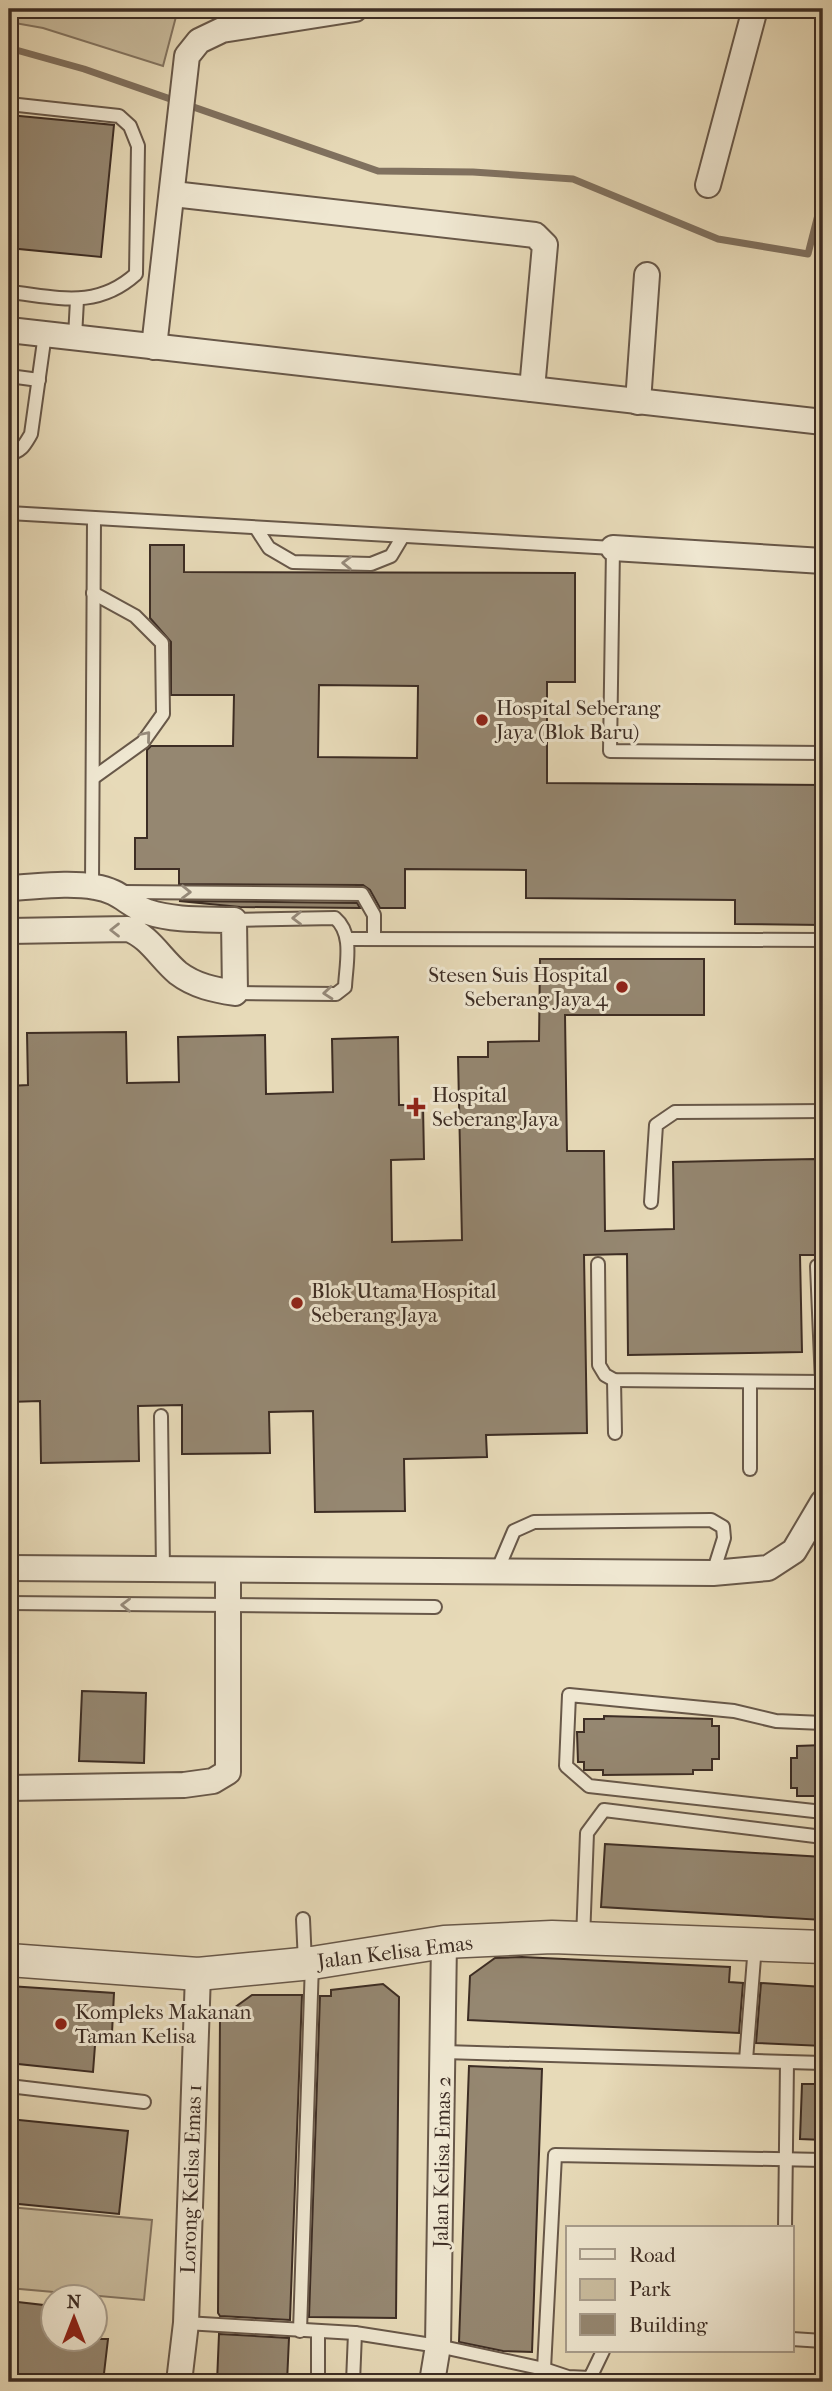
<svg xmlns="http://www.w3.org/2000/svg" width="832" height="2391" font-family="'IM FELL French Canon',serif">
<rect width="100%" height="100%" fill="#e7dab8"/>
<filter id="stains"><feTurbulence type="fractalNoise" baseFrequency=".00286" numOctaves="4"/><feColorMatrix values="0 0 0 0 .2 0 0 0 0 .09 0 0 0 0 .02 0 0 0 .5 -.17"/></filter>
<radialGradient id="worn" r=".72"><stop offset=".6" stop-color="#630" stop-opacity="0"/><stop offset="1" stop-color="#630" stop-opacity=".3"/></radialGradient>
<g fill="#cabd9f" stroke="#847562" stroke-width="2">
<path d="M 9,9 L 178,9 L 163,66 L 43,28 L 9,22 Z"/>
<path d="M 9,2207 L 152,2220 L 144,2300 L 9,2288 Z"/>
</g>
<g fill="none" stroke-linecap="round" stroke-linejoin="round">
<path stroke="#80715f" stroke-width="7" d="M 9,48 L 84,69 L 378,171 L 473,172 L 573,179 L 718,239 L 808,254 L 823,195"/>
</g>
<g fill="#958771" stroke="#3d2d24" stroke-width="2" fill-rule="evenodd">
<path d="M 9,115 L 114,125 L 101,257 L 9,248 Z"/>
<path d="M 150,545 L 184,545 L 184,572 L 575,573 L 575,682 L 547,682 L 547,783 L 823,785 L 823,925 L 735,924 L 735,900 L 526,898 L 526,870 L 405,869 L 405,908 L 380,908 L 370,890 L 363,885 L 179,884 L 179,869 L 135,869 L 135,838 L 147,838 L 147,750 L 151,746 L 233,746 L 234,695 L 171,695 L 171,642 L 150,618 ZM 319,685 L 418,686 L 417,758 L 318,757 Z"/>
<path d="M 179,901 L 357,903 L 360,908 L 240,907 Z"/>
<path d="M 540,959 L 704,959 L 704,1015 L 565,1015 L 567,1151 L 604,1151 L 605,1231 L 674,1229 L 673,1162 L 815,1159 L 817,1255 L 800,1255 L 802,1352 L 628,1355 L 627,1254 L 584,1255 L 587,1433 L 486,1435 L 487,1457 L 404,1459 L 405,1511 L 315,1512 L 313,1411 L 269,1412 L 270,1453 L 182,1454 L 182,1405 L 138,1406 L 139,1461 L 41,1463 L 40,1401 L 9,1402 L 9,1086 L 28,1085 L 27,1033 L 126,1032 L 127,1083 L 179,1082 L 178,1037 L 265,1035 L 266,1094 L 333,1092 L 332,1039 L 398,1037 L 399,1105 L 423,1105 L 424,1159 L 391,1160 L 392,1242 L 462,1240 L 458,1057 L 488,1057 L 488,1042 L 539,1041 Z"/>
<path d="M 82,1691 L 146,1693 L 144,1763 L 79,1761 Z"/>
<path d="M 604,1716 L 712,1719 L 712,1726 L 719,1726 L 719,1759 L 712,1759 L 712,1770 L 693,1770 L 693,1774 L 603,1775 L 603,1770 L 584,1770 L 584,1762 L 578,1762 L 577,1732 L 584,1732 L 584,1719 L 604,1719 Z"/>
<path d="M 823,1745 L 823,1796 L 797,1796 L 797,1788 L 791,1788 L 791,1758 L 797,1758 L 797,1746 Z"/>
<path d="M 605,1844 L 823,1857 L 823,1920 L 601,1907 Z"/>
<path d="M 522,1957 L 730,1967 L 729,1982 L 743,1983 L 739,2033 L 468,2020 L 470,1976 L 495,1958 Z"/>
<path d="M 761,1983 L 823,1987 L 823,2046 L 756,2043 Z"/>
<path d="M 383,1984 L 399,1997 L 396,2318 L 309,2317 L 320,1996 L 331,1996 L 331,1990 Z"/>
<path d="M 9,1986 L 114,1993 L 112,2033 L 96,2032 L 93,2072 L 9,2063 Z"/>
<path d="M 252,1995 L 302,1995 L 290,2320 L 220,2316 L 218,2313 L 220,2018 Z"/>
<path d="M 469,2066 L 542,2069 L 532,2352 L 503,2351 L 459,2342 Z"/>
<path d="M 802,2084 L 823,2084 L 823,2140 L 800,2139 Z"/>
<path d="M 9,2119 L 128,2131 L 119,2214 L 9,2203 Z"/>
<path d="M 9,2301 L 52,2306 L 52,2339 L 108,2339 L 103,2382 L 9,2382 Z"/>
<path d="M 219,2334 L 289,2338 L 287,2382 L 217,2382 Z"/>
</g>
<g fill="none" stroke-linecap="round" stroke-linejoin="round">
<defs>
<g id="service">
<path d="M 9,104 L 119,116 L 130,126 L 138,146 L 136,274 C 96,310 57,297 9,292"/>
<path d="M 75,337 L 77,300"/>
<path d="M 9,376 L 39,380"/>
<path d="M 9,453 C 21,453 25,444 31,434 L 45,334"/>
<path d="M 9,513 L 613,548 L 610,751 L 823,753"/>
<path d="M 256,528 L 269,548 L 293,562 L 371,564 L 391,556 L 403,536"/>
<path d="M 93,778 L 143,742 L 163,714 L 162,643 L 135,616 L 93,593"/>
<path d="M 92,886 L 94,519"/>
<path d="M 122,892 L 362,894 L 374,915 L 374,939"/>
<path d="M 234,920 L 335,918 C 354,934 346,964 345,987 L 336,994 L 235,993"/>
<path d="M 347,939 L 823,940"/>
<path d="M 651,1202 L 656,1125 L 675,1112 L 823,1111"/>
<path d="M 598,1264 L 599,1365 L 605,1375 L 614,1380 L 823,1382"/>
<path d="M 817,1266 L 822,1382"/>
<path d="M 614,1380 L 615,1433"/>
<path d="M 750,1382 L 750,1469"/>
<path d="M 161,1416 L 163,1569"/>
<path d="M 497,1571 L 514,1531 L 534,1522 L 711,1520 L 723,1527 L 724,1538 L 713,1573"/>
<path d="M 9,1603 L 435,1607"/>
<path d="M 823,1723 L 776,1721 L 734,1711 L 569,1695 L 566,1766 L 589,1786 L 823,1812"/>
<path d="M 303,1919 L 305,1963"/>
<path d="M 583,1939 L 587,1833 L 604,1810 L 823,1837"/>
<path d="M 444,2052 L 823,2063"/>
<path d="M 746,2060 L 755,1945"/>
<path d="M 9,2086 L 144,2102"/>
<path d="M 785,2228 L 787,2062"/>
<path d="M 186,2323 L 355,2333 L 438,2346 L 544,2369 L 568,2377 L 590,2378 L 603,2351"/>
<path d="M 300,2331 L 312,1963"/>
<path d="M 792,2339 L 823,2341"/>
<path d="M 544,2369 L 555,2155 L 823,2160"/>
<path d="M 318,2382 L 318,2332"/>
<path d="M 353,2382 L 355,2333"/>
</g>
<g id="minor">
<path d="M 708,185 L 755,9"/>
<path d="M 173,194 L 535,235 L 545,245 L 532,389"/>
<path d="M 9,330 L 823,422"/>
<path d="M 154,347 L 187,56 L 199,41 L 222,30 L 355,9"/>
<path d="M 638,402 L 647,275"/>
<path d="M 613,548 L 823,561"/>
<path d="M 9,888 C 36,887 68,882 95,887 C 121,891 126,904 148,912 C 175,921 206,919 234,920 L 235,993 C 215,990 195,986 178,973 C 161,959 149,936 128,929 L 9,931"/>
<path d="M 9,1568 L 713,1573 L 768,1568 L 794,1551 L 823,1502"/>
<path d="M 9,1788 L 184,1785 L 213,1781 L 228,1772 L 228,1570"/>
<path d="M 179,2382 L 186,2323 L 198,1974"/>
<path d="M 432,2382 L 438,2346 L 444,1942"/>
</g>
<path id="tertiary" d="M 9,1960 L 198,1974 L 312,1963 L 444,1942 L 552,1937 L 823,1947"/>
</defs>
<use href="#service" stroke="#685849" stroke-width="16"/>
<use href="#minor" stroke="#685849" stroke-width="28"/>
<use href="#tertiary" stroke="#685849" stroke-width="35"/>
<use href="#service" stroke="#efe7d1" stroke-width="12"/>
<use href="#minor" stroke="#efe7d1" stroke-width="24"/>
<use href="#tertiary" stroke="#efe7d1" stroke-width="32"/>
</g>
<defs><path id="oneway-chevron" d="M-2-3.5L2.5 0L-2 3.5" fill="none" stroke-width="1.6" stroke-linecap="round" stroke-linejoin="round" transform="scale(1.75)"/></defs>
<g stroke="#968a7a">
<use href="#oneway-chevron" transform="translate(347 563) rotate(-179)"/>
<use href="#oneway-chevron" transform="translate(146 736) rotate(-50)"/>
<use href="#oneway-chevron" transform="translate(186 892) rotate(1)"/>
<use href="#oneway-chevron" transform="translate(297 918) rotate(179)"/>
<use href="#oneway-chevron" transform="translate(115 930) rotate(180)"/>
<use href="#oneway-chevron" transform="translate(328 993) rotate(175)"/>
<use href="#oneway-chevron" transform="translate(126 1605) rotate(-179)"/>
</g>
<g fill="#8f2418" stroke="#efe7d1" stroke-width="2.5">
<circle cx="482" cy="720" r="7"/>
<circle cx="622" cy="987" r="7"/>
<path d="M412.5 1096.5h7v7h7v7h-7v7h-7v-7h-7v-7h7z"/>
<circle cx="297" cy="1303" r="7"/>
<circle cx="61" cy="2024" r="7"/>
</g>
<g text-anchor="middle" stroke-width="6" stroke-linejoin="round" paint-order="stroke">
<g font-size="21" fill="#3d2d24" stroke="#efe7d1" text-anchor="start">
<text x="496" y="715">Hospital Seberang<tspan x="496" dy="24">Jaya (Blok Baru)</tspan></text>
<text x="608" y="982" text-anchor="end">Stesen Suis Hospital<tspan x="608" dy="24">Seberang Jaya 4</tspan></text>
<text x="432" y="1102">Hospital<tspan x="432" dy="24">Seberang Jaya</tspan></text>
<text x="311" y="1298">Blok Utama Hospital<tspan x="311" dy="24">Seberang Jaya</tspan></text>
<text x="75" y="2019">Kompleks Makanan<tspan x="75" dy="24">Taman Kelisa</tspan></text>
</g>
<g font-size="21" fill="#3d2d24" stroke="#efe7d1">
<text transform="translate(395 1952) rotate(-7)" y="7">Jalan Kelisa Emas</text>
<text transform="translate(442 2162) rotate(-89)" y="7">Jalan Kelisa Emas 2</text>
<text transform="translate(191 2179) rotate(-88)" y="7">Lorong Kelisa Emas 1</text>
</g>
</g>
<rect width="832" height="2391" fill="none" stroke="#e7dab8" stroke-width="35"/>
<rect x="10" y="10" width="811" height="2370" fill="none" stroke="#3d2d24" stroke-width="3.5"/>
<rect x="18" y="18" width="797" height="2356" fill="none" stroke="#3d2d24" stroke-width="2"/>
<rect x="566" y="2226" width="228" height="126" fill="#efe7d1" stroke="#a89d8c" stroke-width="2"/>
<rect x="580" y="2249" width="35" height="10" fill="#efe7d1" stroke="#a89d8c" stroke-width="2"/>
<text x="629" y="2262" font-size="21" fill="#3d2d24">Road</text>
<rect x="580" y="2279" width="35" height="21" fill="#cabd9f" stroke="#a89d8c" stroke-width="2"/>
<text x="629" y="2296" font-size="21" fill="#3d2d24">Park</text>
<rect x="580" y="2314" width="35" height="21" fill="#958771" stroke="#a89d8c" stroke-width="2"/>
<text x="629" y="2332" font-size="21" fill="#3d2d24">Building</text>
<g transform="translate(74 2318)"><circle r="33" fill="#efe7d1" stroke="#a89d8c" stroke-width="2"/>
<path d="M0-5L12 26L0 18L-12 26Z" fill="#8f2418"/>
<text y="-10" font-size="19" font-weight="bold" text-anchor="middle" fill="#3d2d24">N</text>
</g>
<rect width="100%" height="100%" filter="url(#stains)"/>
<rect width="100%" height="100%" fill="url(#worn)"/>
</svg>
